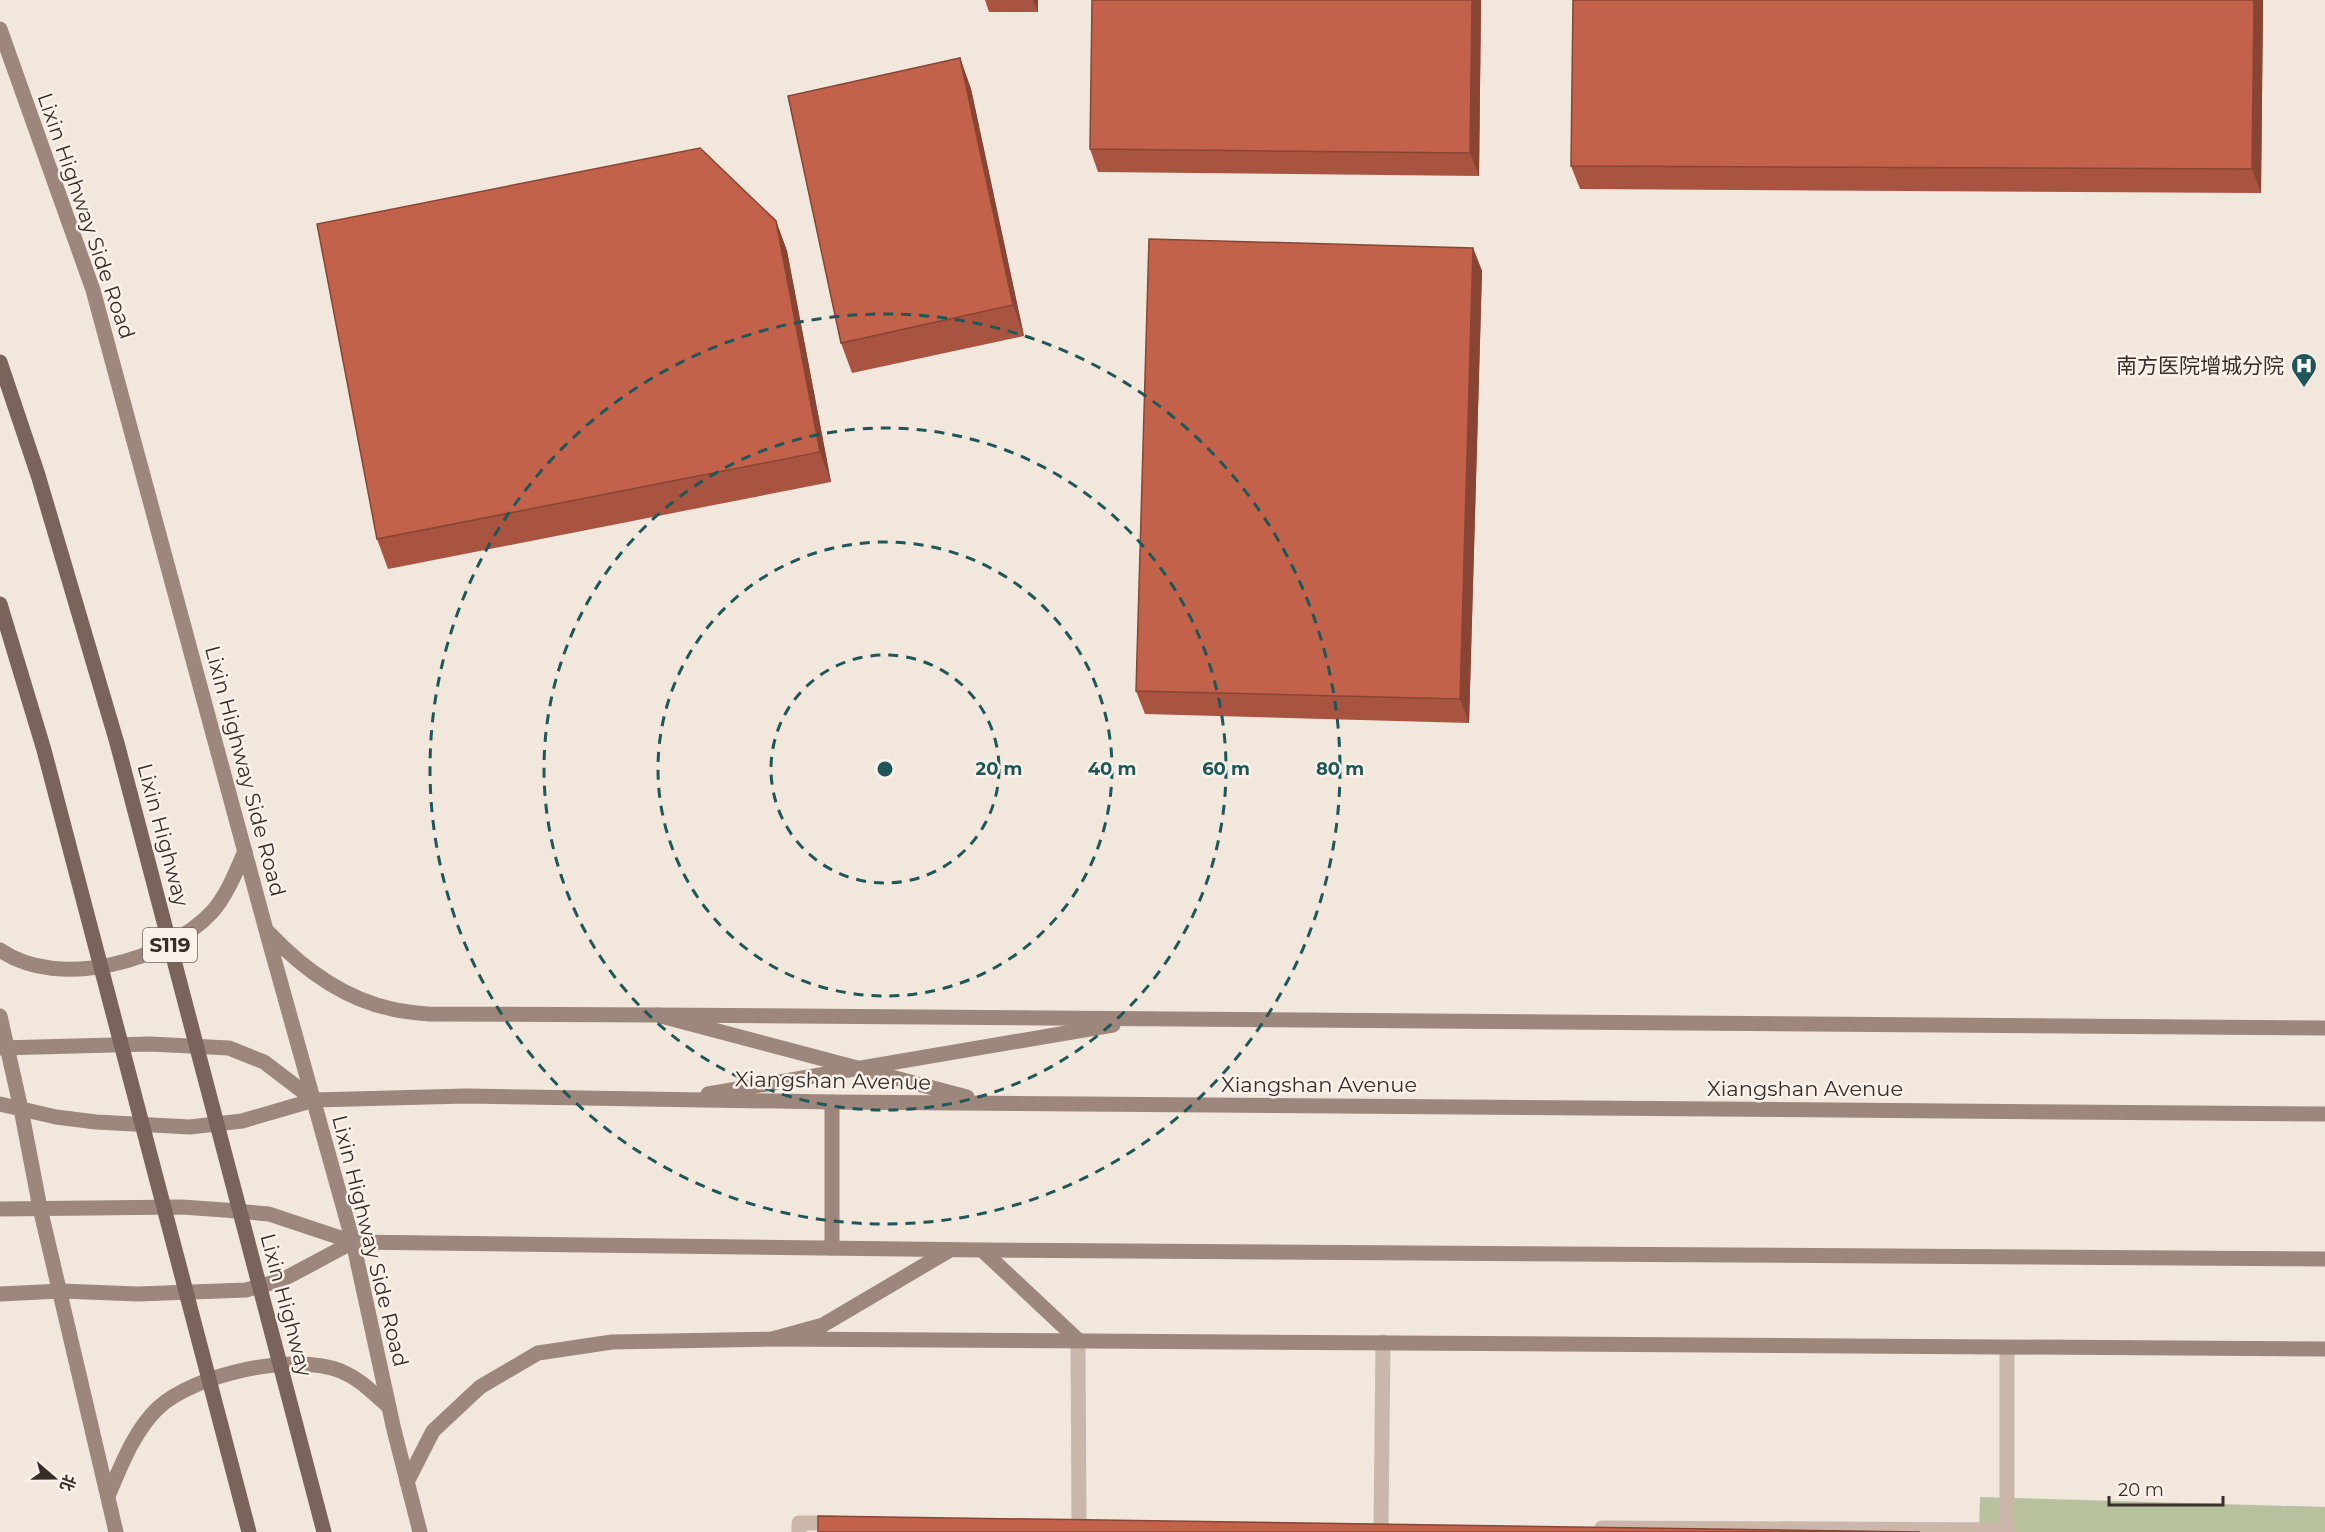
<svg xmlns="http://www.w3.org/2000/svg" width="2325" height="1532" font-family="Montserrat,'Noto Sans SC',sans-serif">
<rect width="100%" height="100%" fill="#f2e7dd"/>
<path fill="#b7c19e" d="M 1980,1497 L 2325,1507 L 2325,1532 L 1979,1532 Z"/>
<g fill="none" stroke-linecap="round" stroke-linejoin="round">
<g stroke="#cab7a9" stroke-width="15">
<path d="M 1078,1340 L 1079,1525"/>
<path d="M 1381,1526 L 1383,1342"/>
<path d="M 1602,1528 L 2007,1530"/>
<path d="M 799,1532 L 799,1523 L 837,1523"/>
<path d="M 2007,1532 L 2007,1348"/>
</g>
<g stroke="#9d867b" stroke-width="15">
<path d="M 0,29 L 93,290 L 266,930 L 353,1242 L 394,1430 L 420,1532"/>
<path d="M 268,932 C 301,967 344,999 392,1009 C 404,1012 417,1013 429,1014 L 657,1015 L 967,1097"/>
<path d="M 0,950 C 59,991 166,961 212,912 C 227,895 236,872 245,851"/>
<path d="M 657,1015 L 2325,1028"/>
<path d="M 0,1016 L 21,1109 L 40,1208 L 116,1532"/>
<path d="M 0,1048 L 150,1044 L 229,1048 L 264,1062 L 314,1100"/>
<path d="M 708,1094 L 1113,1025"/>
<path d="M 832,1102 L 832,1248"/>
<path d="M 0,1104 L 56,1117 L 96,1122 L 190,1127 L 242,1121 L 314,1100 L 466,1096 L 832,1102 L 2325,1114"/>
<path d="M 0,1209 L 182,1207 L 224,1210 L 269,1214 L 353,1242 L 982,1250 L 2325,1259"/>
<path d="M 982,1250 L 1078,1340"/>
<path d="M 0,1294 L 61,1291 L 138,1294 L 246,1290 L 282,1280 L 353,1242"/>
<path d="M 772,1339 L 2325,1349"/>
<path d="M 407,1482 L 433,1431 L 480,1387 L 538,1353 L 612,1342 L 772,1339 L 823,1325 L 950,1250"/>
<path d="M 108,1496 C 121,1466 134,1431 158,1408 C 195,1374 293,1352 341,1371 C 360,1379 373,1393 388,1406"/>
</g>
<g stroke="#79635b" stroke-width="15">
<path d="M 0,362 L 38,475 L 117,743 L 324,1532"/>
<path d="M 0,604 L 44,750 L 249,1532"/>
</g>
</g>
<g fill="#a85440">
<path d="M 985,0 L 1038,0 L 1038,12 L 989,12 Z"/>
<path d="M 1092,0 L 1481,0 L 1479,176 L 1098,172 L 1090,149 Z"/>
<path d="M 2263,0 L 2261,193 L 1580,189 L 1571,166 Z"/>
<path d="M 960,58 L 971,89 L 1024,336 L 852,373 L 841,343 Z"/>
<path d="M 776,221 L 787,251 L 831,482 L 388,569 L 377,539 Z"/>
<path d="M 1473,248 L 1482,271 L 1469,723 L 1145,714 L 1136,691 Z"/>
</g>
<g fill="#884534">
<path d="M 1033,0 L 1038,0 L 1038,12 Z"/>
<path d="M 1472,0 L 1481,0 L 1479,176 L 1470,153 Z"/>
<path d="M 2254,0 L 2263,0 L 2261,193 L 2252,169 Z"/>
<path d="M 960,58 L 971,89 L 1024,336 L 1013,305 Z"/>
<path d="M 776,221 L 787,251 L 831,482 L 820,452 Z"/>
<path d="M 1473,248 L 1482,271 L 1469,723 L 1460,699 Z"/>
</g>
<g fill="#c3624b" stroke="#884534" stroke-width="1.5">
<path d="M 1092,0 L 1472,0 L 1470,153 L 1090,149 Z"/>
<path d="M 1573,0 L 2254,0 L 2252,169 L 1571,166 Z"/>
<path d="M 960,58 L 1013,305 L 841,343 L 788,96 Z"/>
<path d="M 700,148 L 776,221 L 820,452 L 377,539 L 317,224 Z"/>
<path d="M 1149,239 L 1473,248 L 1460,699 L 1136,691 Z"/>
<path d="M 818,1516 L 1920,1532 L 818,1532 Z"/>
</g>
<g fill="none" stroke="#1f5758" stroke-width="3" stroke-dasharray="10 8">
<circle cx="885" cy="769" r="114"/>
<circle cx="885" cy="769" r="227"/>
<circle cx="885" cy="769" r="341"/>
<circle cx="885" cy="769" r="455"/>
</g>
<defs>
<symbol id="hospital-pin" viewBox="-11 -11 22 30"><path d="M0 17L-7.5 6A9.5 9.5 0 1 1 7.5 6Z" fill="#1f5758" stroke="#f9f1ea"/><path d="M-5-5h3v3.5h4V-5h3V5h-3V1.5h-4V5h-3Z" fill="#fff"/></symbol>
</defs>
<g fill-rule="evenodd">
<use href="#hospital-pin" x="2289" y="351" width="30" height="40"/>
</g>
<g text-anchor="middle" stroke-width="5" stroke-linejoin="round" paint-order="stroke">
<rect fill="#f9f1ea" stroke="#716863" stroke-width="1.5" x="143" y="928" width="54" height="34" rx="4.5"/>
<g font-size="20" font-weight="bold" fill="#372d29">
<text x="170" y="952">S119</text>
</g>
<g font-size="21" fill="#372d29" stroke="#f9f1ea">
<text transform="translate(86 216) rotate(71)" y="7">Lixin Highway Side Road</text>
<text transform="translate(245 771) rotate(75)" y="7">Lixin Highway Side Road</text>
<text transform="translate(163 835) rotate(75)" y="7">Lixin Highway</text>
<text transform="translate(833 1081) rotate(1)" y="7">Xiangshan Avenue</text>
<text x="1319" y="1092">Xiangshan Avenue</text>
<text x="1805" y="1096">Xiangshan Avenue</text>
<text transform="translate(370 1241) rotate(76)" y="7">Lixin Highway Side Road</text>
<text transform="translate(286 1305) rotate(75)" y="7">Lixin Highway</text>
</g>
<g font-size="21" fill="#372d29" stroke="#f9f1ea" text-anchor="end">
<text x="2284" y="373">南方医院增城分院</text>
</g>
</g>
<circle cx="885" cy="769" r="9" fill="#1f5758" stroke="#f9f1ea" stroke-width="3"/>
<g font-size="18" text-anchor="middle" font-weight="bold" fill="#1f5758" stroke="#f9f1ea" stroke-width="5" stroke-linejoin="round" paint-order="stroke">
<text x="999" y="775">20 m</text>
<text x="1112" y="775">40 m</text>
<text x="1226" y="775">60 m</text>
<text x="1340" y="775">80 m</text>
</g>
<g transform="translate(54 1478) rotate(110)" stroke="#f9f1ea" stroke-width="4.5" paint-order="stroke">
<path d="M0-4.5L10 22L0 15L-10 22Z" fill="#372d29"/>
<text y="-9" font-size="16" font-weight="bold" text-anchor="middle" fill="#372d29">北</text>
</g>
<path d="M2109 1496v9h114v-9" fill="none" stroke="#372d29" stroke-width="3"/>
<text x="2118" y="1496" font-size="18" fill="#372d29" stroke="#f9f1ea" stroke-width="4.5" paint-order="stroke">20 m</text>
</svg>
